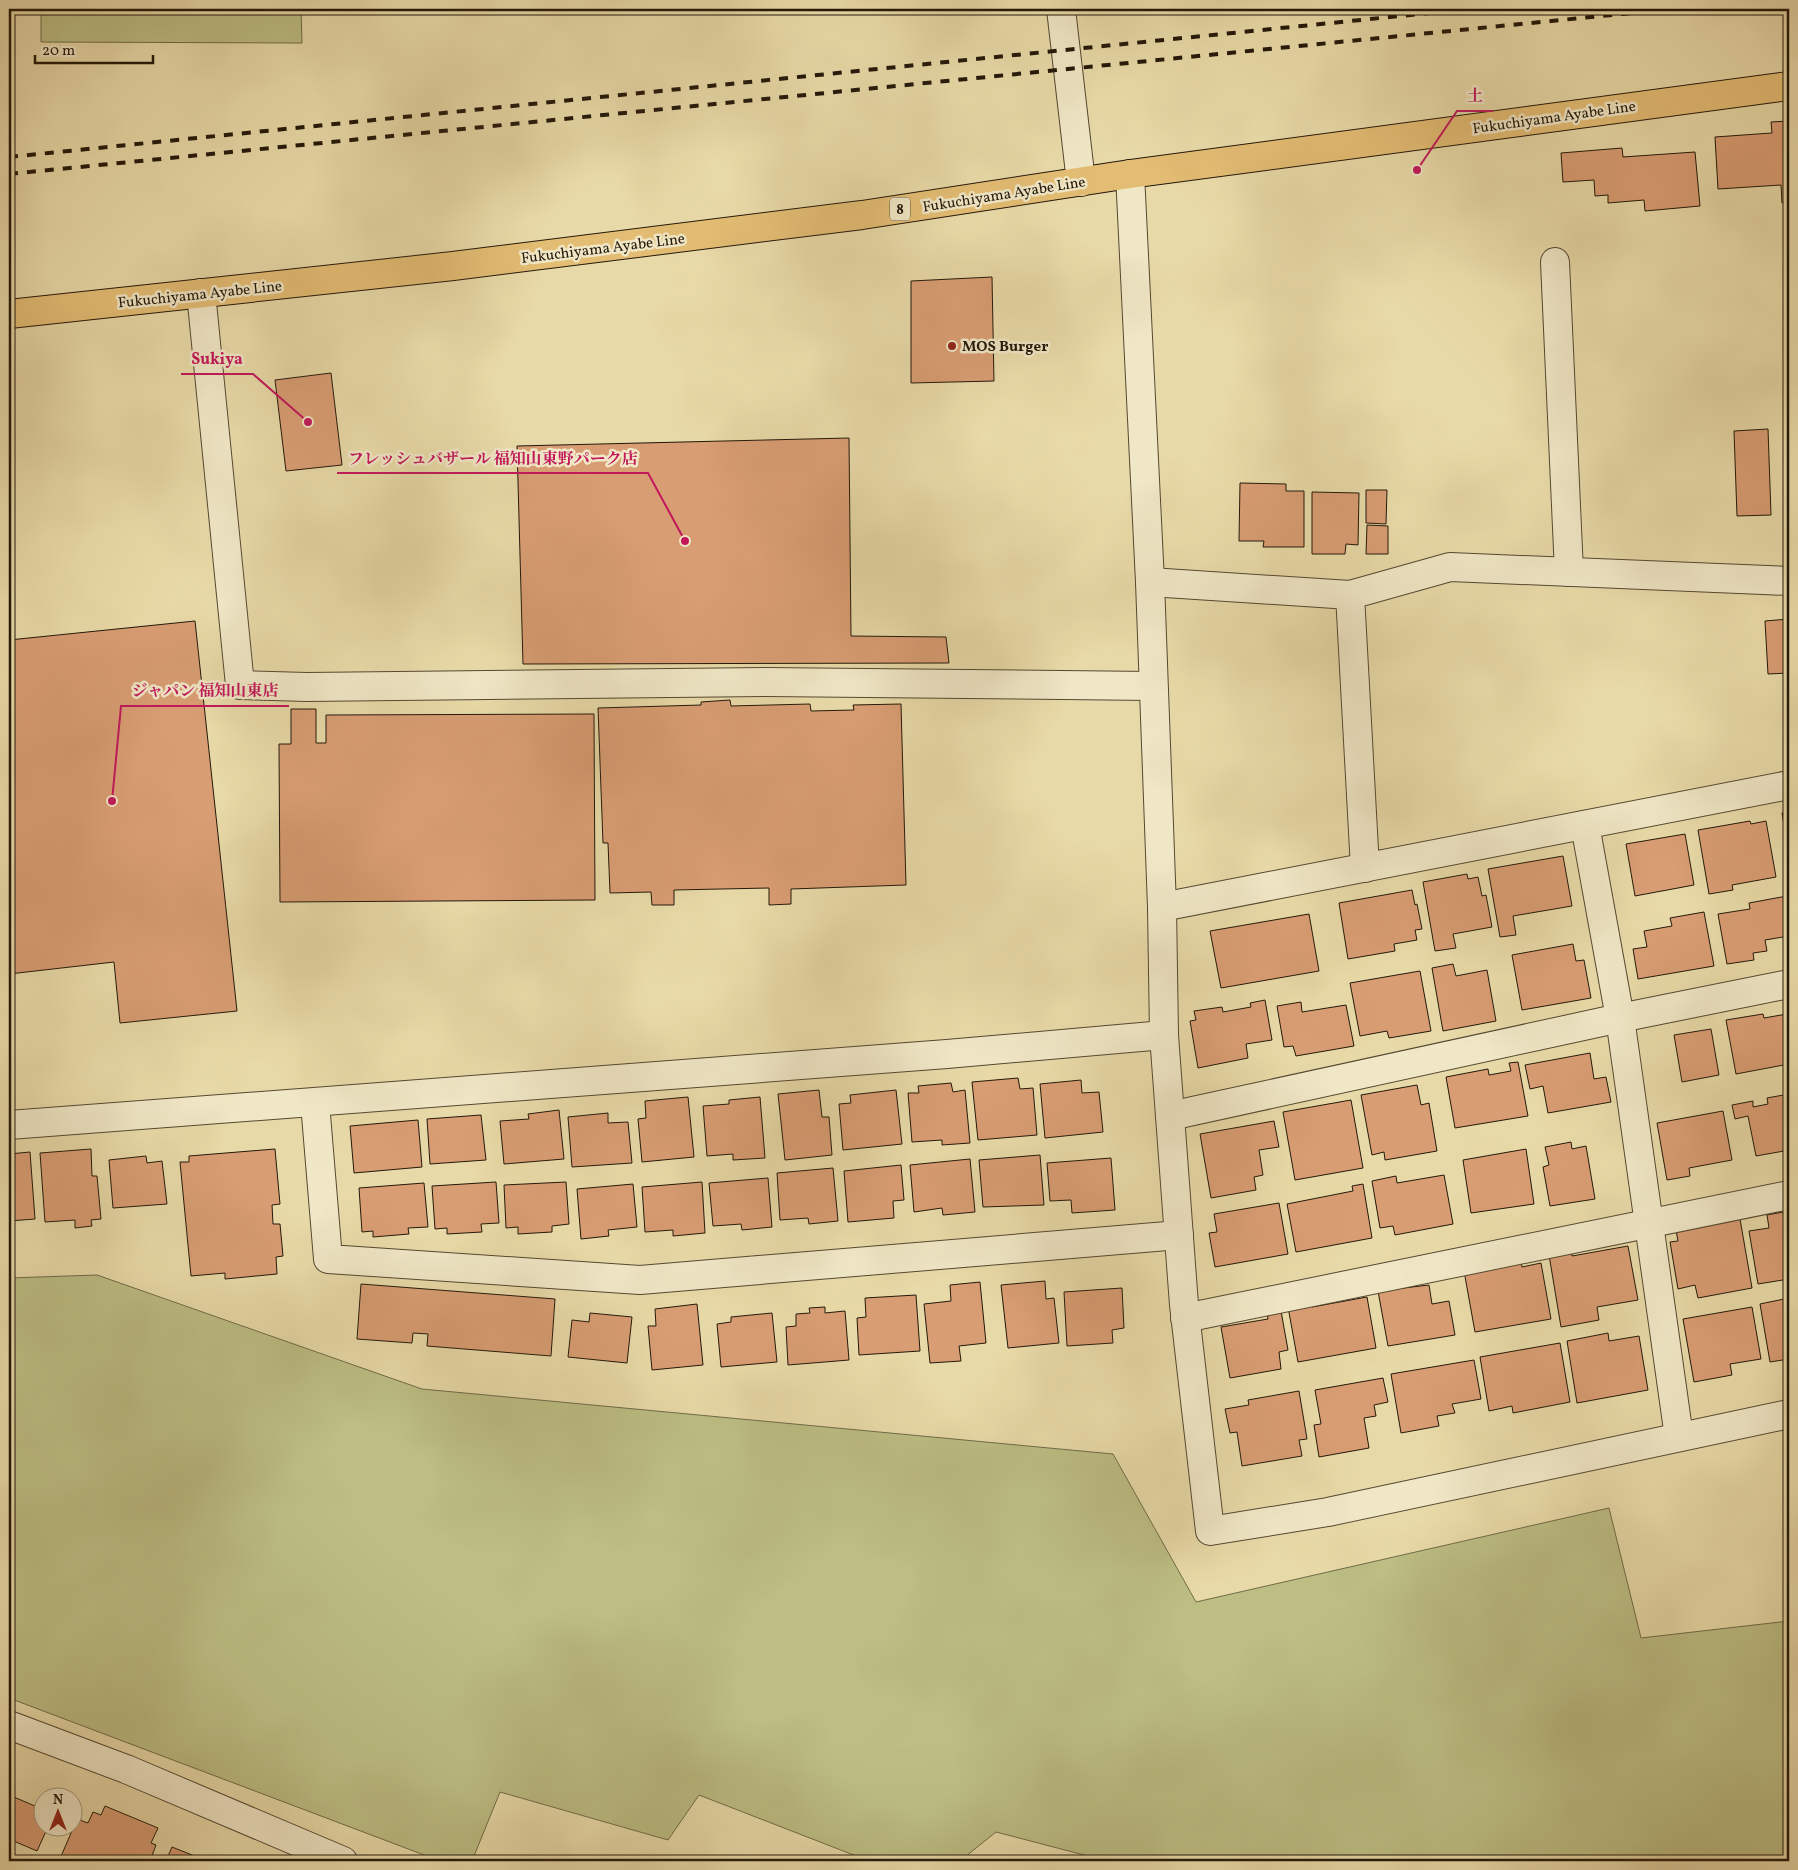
<svg xmlns="http://www.w3.org/2000/svg" width="1798" height="1870" font-family="Vollkorn,'Noto Serif JP',serif">
<rect width="100%" height="100%" fill="#e8daa8"/>
<filter id="stains"><feTurbulence type="fractalNoise" baseFrequency=".004" numOctaves="4"/><feColorMatrix values="0 0 0 0 .2 0 0 0 0 .09 0 0 0 0 .02 0 0 0 .5 -.17"/></filter>
<radialGradient id="worn" r=".72"><stop offset=".6" stop-color="#630" stop-opacity="0"/><stop offset="1" stop-color="#630" stop-opacity=".3"/></radialGradient>
<g fill="#bcbe84" stroke="#706b47">
<path d="M 41,9 L 301,9 L 302,43 L 41,42 Z"/>
<path d="M 97,1275 L 422,1389 L 1113,1454 L 1196,1602 L 1609,1508 L 1641,1638 L 1789,1621 L 1789,1861 L 1107,1861 L 996,1832 L 960,1861 L 869,1861 L 699,1795 L 668,1840 L 500,1792 L 472,1861 L 440,1861 L 9,1698 L 9,1278 Z"/>
</g>
<g fill="#d99d73" stroke="#23180a">
<path d="M 1789,121 L 1789,202 L 1782,203 L 1781,185 L 1718,189 L 1715,137 L 1772,133 L 1771,122 Z"/>
<path d="M 1622,148 L 1623,157 L 1695,152 L 1700,206 L 1645,211 L 1644,200 L 1608,203 L 1608,195 L 1595,196 L 1594,180 L 1563,182 L 1561,153 Z"/>
<path d="M 992,277 L 994,381 L 911,383 L 911,281 Z"/>
<path d="M 331,373 L 342,465 L 286,471 L 275,380 Z"/>
<path d="M 1768,429 L 1771,515 L 1737,516 L 1734,431 Z"/>
<path d="M 849,438 L 851,636 L 946,637 L 949,663 L 523,664 L 517,446 Z"/>
<path d="M 1240,483 L 1286,484 L 1286,491 L 1304,491 L 1304,547 L 1263,547 L 1264,541 L 1239,541 Z"/>
<path d="M 1366,490 L 1387,490 L 1386,524 L 1366,523 Z"/>
<path d="M 1312,492 L 1359,493 L 1358,545 L 1346,544 L 1345,554 L 1312,554 Z"/>
<path d="M 1367,525 L 1388,526 L 1388,554 L 1366,554 Z"/>
<path d="M 1789,619 L 1789,673 L 1768,674 L 1765,621 Z"/>
<path d="M 195,621 L 237,1011 L 120,1023 L 114,962 L 9,974 L 9,640 Z"/>
<path d="M 730,700 L 731,706 L 810,704 L 811,711 L 854,710 L 853,705 L 901,704 L 906,885 L 791,889 L 791,904 L 769,905 L 769,888 L 674,890 L 674,905 L 652,905 L 651,892 L 610,893 L 608,843 L 603,843 L 598,708 L 701,705 L 701,702 Z"/>
<path d="M 291,709 L 316,709 L 316,743 L 326,743 L 326,715 L 594,714 L 595,900 L 280,902 L 279,744 L 291,744 Z"/>
<path d="M 1789,811 L 1789,854 L 1782,813 Z"/>
<path d="M 1750,821 L 1751,824 L 1766,821 L 1776,877 L 1732,885 L 1733,890 L 1709,894 L 1698,830 Z"/>
<path d="M 1685,834 L 1694,885 L 1635,896 L 1626,844 Z"/>
<path d="M 1563,856 L 1572,906 L 1513,916 L 1516,935 L 1500,937 L 1488,869 Z"/>
<path d="M 1467,874 L 1468,879 L 1478,877 L 1482,896 L 1486,895 L 1492,927 L 1453,934 L 1456,948 L 1435,951 L 1423,882 Z"/>
<path d="M 1412,890 L 1415,905 L 1417,904 L 1422,929 L 1415,930 L 1417,940 L 1394,944 L 1395,951 L 1348,959 L 1339,903 Z"/>
<path d="M 1787,896 L 1789,936 L 1765,940 L 1767,951 L 1753,953 L 1754,960 L 1727,964 L 1718,914 L 1750,909 L 1749,903 Z"/>
<path d="M 1704,912 L 1714,966 L 1638,979 L 1633,949 L 1647,947 L 1644,931 L 1672,926 L 1670,918 Z"/>
<path d="M 1309,914 L 1319,971 L 1221,988 L 1210,931 Z"/>
<path d="M 1573,944 L 1576,961 L 1584,960 L 1591,998 L 1522,1010 L 1512,955 Z"/>
<path d="M 1453,964 L 1456,976 L 1487,970 L 1496,1021 L 1443,1031 L 1432,968 Z"/>
<path d="M 1420,971 L 1431,1031 L 1389,1038 L 1387,1031 L 1360,1036 L 1350,983 Z"/>
<path d="M 1265,1000 L 1272,1040 L 1246,1044 L 1248,1058 L 1198,1068 L 1190,1021 L 1196,1020 L 1194,1011 L 1222,1007 L 1223,1012 L 1251,1007 L 1250,1003 Z"/>
<path d="M 1301,1002 L 1302,1012 L 1346,1005 L 1354,1046 L 1296,1056 L 1293,1046 L 1284,1047 L 1277,1006 Z"/>
<path d="M 1763,1014 L 1764,1018 L 1787,1014 L 1789,1064 L 1736,1074 L 1726,1020 Z"/>
<path d="M 1711,1029 L 1719,1075 L 1682,1082 L 1674,1035 Z"/>
<path d="M 1590,1053 L 1594,1079 L 1606,1077 L 1611,1102 L 1548,1113 L 1543,1086 L 1530,1089 L 1525,1065 Z"/>
<path d="M 1518,1062 L 1528,1116 L 1455,1128 L 1446,1077 L 1488,1069 L 1489,1075 L 1511,1071 L 1509,1063 Z"/>
<path d="M 1018,1078 L 1020,1089 L 1033,1088 L 1037,1135 L 978,1140 L 972,1082 Z"/>
<path d="M 1081,1080 L 1082,1093 L 1099,1092 L 1103,1132 L 1045,1138 L 1040,1084 Z"/>
<path d="M 951,1083 L 953,1092 L 965,1090 L 970,1143 L 942,1145 L 942,1140 L 912,1142 L 908,1093 L 919,1093 L 918,1086 Z"/>
<path d="M 1417,1085 L 1421,1105 L 1429,1103 L 1437,1151 L 1385,1160 L 1384,1152 L 1372,1155 L 1361,1095 Z"/>
<path d="M 819,1090 L 822,1117 L 829,1117 L 832,1155 L 785,1160 L 778,1094 Z"/>
<path d="M 896,1090 L 902,1144 L 843,1150 L 839,1104 L 851,1103 L 850,1095 Z"/>
<path d="M 1789,1094 L 1789,1156 L 1785,1156 L 1784,1151 L 1756,1156 L 1748,1116 L 1735,1119 L 1732,1105 L 1753,1101 L 1753,1107 L 1768,1104 L 1767,1098 Z"/>
<path d="M 688,1097 L 694,1157 L 642,1162 L 638,1119 L 646,1118 L 645,1101 Z"/>
<path d="M 760,1097 L 765,1158 L 733,1160 L 733,1154 L 707,1156 L 703,1106 L 729,1104 L 729,1100 Z"/>
<path d="M 1351,1100 L 1363,1168 L 1295,1180 L 1283,1112 Z"/>
<path d="M 559,1110 L 564,1159 L 504,1164 L 500,1121 L 529,1119 L 528,1114 Z"/>
<path d="M 1723,1111 L 1732,1160 L 1689,1168 L 1690,1176 L 1667,1180 L 1657,1123 Z"/>
<path d="M 608,1113 L 608,1123 L 628,1122 L 632,1163 L 572,1167 L 568,1117 Z"/>
<path d="M 481,1115 L 486,1160 L 430,1164 L 427,1119 Z"/>
<path d="M 418,1120 L 422,1167 L 354,1173 L 350,1126 Z"/>
<path d="M 1274,1121 L 1279,1147 L 1259,1150 L 1263,1175 L 1254,1177 L 1256,1190 L 1211,1198 L 1200,1134 Z"/>
<path d="M 1571,1142 L 1572,1149 L 1586,1146 L 1595,1199 L 1550,1206 L 1543,1167 L 1549,1165 L 1545,1147 Z"/>
<path d="M 91,1149 L 92,1176 L 97,1176 L 101,1219 L 91,1220 L 92,1226 L 75,1228 L 75,1220 L 45,1222 L 40,1153 Z"/>
<path d="M 275,1149 L 280,1204 L 272,1205 L 273,1224 L 280,1224 L 283,1256 L 276,1257 L 277,1274 L 225,1279 L 225,1273 L 191,1276 L 180,1162 L 189,1162 L 189,1156 Z"/>
<path d="M 1526,1149 L 1534,1204 L 1471,1213 L 1463,1160 Z"/>
<path d="M 30,1152 L 35,1219 L 9,1221 L 9,1154 Z"/>
<path d="M 1040,1155 L 1044,1205 L 983,1207 L 979,1160 Z"/>
<path d="M 146,1156 L 147,1163 L 162,1161 L 167,1204 L 113,1208 L 109,1160 Z"/>
<path d="M 1111,1158 L 1115,1210 L 1072,1213 L 1071,1200 L 1050,1201 L 1047,1163 Z"/>
<path d="M 970,1159 L 975,1212 L 943,1215 L 942,1208 L 914,1212 L 910,1165 Z"/>
<path d="M 901,1165 L 904,1200 L 893,1201 L 894,1218 L 848,1222 L 844,1171 Z"/>
<path d="M 833,1168 L 838,1221 L 809,1224 L 808,1218 L 780,1220 L 777,1173 Z"/>
<path d="M 1444,1175 L 1453,1224 L 1395,1235 L 1393,1226 L 1380,1228 L 1372,1181 L 1396,1176 L 1397,1183 Z"/>
<path d="M 768,1178 L 772,1227 L 742,1230 L 741,1224 L 713,1226 L 709,1183 Z"/>
<path d="M 496,1182 L 499,1223 L 481,1224 L 482,1232 L 447,1234 L 447,1228 L 435,1229 L 432,1186 Z"/>
<path d="M 566,1182 L 569,1224 L 552,1226 L 552,1232 L 518,1234 L 518,1227 L 506,1228 L 504,1185 Z"/>
<path d="M 702,1182 L 705,1233 L 673,1236 L 673,1230 L 645,1232 L 642,1187 Z"/>
<path d="M 424,1183 L 428,1227 L 408,1228 L 409,1234 L 373,1237 L 373,1231 L 362,1232 L 359,1188 Z"/>
<path d="M 633,1184 L 637,1227 L 608,1230 L 609,1236 L 581,1239 L 577,1189 Z"/>
<path d="M 1363,1184 L 1372,1238 L 1296,1252 L 1287,1204 L 1353,1191 L 1352,1186 Z"/>
<path d="M 1279,1203 L 1288,1254 L 1215,1267 L 1209,1233 L 1217,1232 L 1214,1214 Z"/>
<path d="M 1789,1211 L 1789,1279 L 1758,1284 L 1749,1231 L 1769,1228 L 1767,1215 Z"/>
<path d="M 1740,1219 L 1752,1288 L 1698,1298 L 1695,1285 L 1678,1289 L 1670,1242 L 1678,1241 L 1676,1230 Z"/>
<path d="M 1628,1246 L 1638,1300 L 1597,1307 L 1599,1320 L 1561,1327 L 1549,1255 L 1572,1250 L 1572,1256 Z"/>
<path d="M 1521,1261 L 1522,1267 L 1541,1263 L 1551,1319 L 1475,1332 L 1464,1271 Z"/>
<path d="M 1045,1281 L 1046,1299 L 1054,1298 L 1059,1343 L 1008,1348 L 1001,1285 Z"/>
<path d="M 980,1282 L 986,1343 L 959,1346 L 961,1361 L 930,1363 L 924,1304 L 951,1301 L 950,1285 Z"/>
<path d="M 361,1284 L 555,1299 L 551,1356 L 427,1346 L 428,1334 L 413,1333 L 412,1343 L 357,1339 Z"/>
<path d="M 1429,1285 L 1432,1304 L 1449,1301 L 1455,1335 L 1388,1346 L 1378,1291 Z"/>
<path d="M 1122,1288 L 1124,1328 L 1112,1330 L 1113,1343 L 1067,1346 L 1064,1292 Z"/>
<path d="M 916,1295 L 920,1351 L 859,1355 L 857,1318 L 866,1317 L 865,1298 Z"/>
<path d="M 1367,1297 L 1376,1348 L 1298,1362 L 1288,1307 L 1312,1303 L 1312,1307 Z"/>
<path d="M 1789,1298 L 1789,1359 L 1770,1362 L 1760,1304 Z"/>
<path d="M 697,1304 L 703,1365 L 652,1370 L 648,1326 L 656,1326 L 655,1309 Z"/>
<path d="M 825,1307 L 825,1313 L 845,1311 L 849,1360 L 788,1365 L 786,1327 L 796,1326 L 796,1314 L 810,1313 L 809,1308 Z"/>
<path d="M 1752,1307 L 1761,1359 L 1730,1364 L 1732,1375 L 1694,1382 L 1683,1319 Z"/>
<path d="M 1281,1311 L 1288,1350 L 1279,1352 L 1281,1369 L 1230,1378 L 1221,1327 L 1268,1319 L 1267,1313 Z"/>
<path d="M 590,1313 L 632,1317 L 627,1363 L 568,1357 L 572,1320 L 589,1322 Z"/>
<path d="M 772,1313 L 777,1362 L 721,1367 L 717,1324 L 731,1322 L 731,1317 Z"/>
<path d="M 1608,1333 L 1609,1341 L 1639,1336 L 1648,1390 L 1577,1403 L 1567,1341 Z"/>
<path d="M 1560,1343 L 1570,1402 L 1513,1413 L 1512,1406 L 1489,1411 L 1480,1357 Z"/>
<path d="M 1474,1360 L 1481,1399 L 1452,1404 L 1455,1413 L 1437,1416 L 1439,1426 L 1401,1433 L 1391,1374 Z"/>
<path d="M 1383,1378 L 1388,1402 L 1374,1405 L 1376,1416 L 1364,1418 L 1369,1448 L 1319,1457 L 1314,1425 L 1321,1424 L 1315,1390 Z"/>
<path d="M 1299,1391 L 1307,1439 L 1299,1440 L 1302,1456 L 1242,1466 L 1237,1432 L 1230,1433 L 1225,1409 L 1249,1405 L 1248,1400 Z"/>
<path d="M 9,1795 L 42,1809 L 41,1826 L 47,1829 L 37,1851 L 9,1839 Z"/>
<path d="M 105,1806 L 158,1828 L 151,1843 L 156,1845 L 150,1861 L 59,1861 L 77,1819 L 88,1823 L 93,1812 L 101,1815 Z"/>
<path d="M 172,1847 L 207,1861 L 166,1861 Z"/>
</g>
<g fill="none" stroke-linecap="round" stroke-linejoin="round">
<defs>
<g id="minor">
<path d="M 1061,9 L 1081,182"/>
<path d="M 1130,174 L 1150,582 L 1162,907 L 1164,1035 L 1184,1305 L 1210,1531 L 1328,1512 L 1789,1414"/>
<path d="M 1555,262 L 1569,572"/>
<path d="M 201,293 L 240,685 L 307,687 L 766,682 L 1153,686"/>
<path d="M 1150,582 L 1350,595 L 1365,868"/>
<path d="M 1350,595 L 1450,567 L 1789,581"/>
<path d="M 1585,825 L 1620,1018 L 1679,1437"/>
<path d="M 1162,907 L 1789,785"/>
<path d="M 315,1103 L 328,1259 L 640,1280 L 1179,1235"/>
<path d="M 1170,1116 L 1620,1018 L 1789,984"/>
<path d="M 9,1125 L 947,1054 L 1164,1035"/>
<path d="M 1185,1318 L 1789,1195"/>
<path d="M 9,1725 L 126,1769 L 343,1861"/>
</g>
<path id="primary" d="M 9,314 L 453,266 L 862,215 L 1130,174 L 1789,86"/>
</defs>
<use href="#minor" stroke="#544832" stroke-width="30"/>
<use href="#primary" stroke="#23180a" stroke-width="30"/>
<use href="#minor" stroke="#f0e7c6" stroke-width="28"/>
<use href="#primary" stroke="#e4bd74" stroke-width="28"/>
<g stroke="#23180a" stroke-width="4" stroke-dasharray="9 9" stroke-linecap="butt">
<path d="M 9,157 L 1469,9"/>
<path d="M 9,174 L 1672,9"/>
</g>
</g>
<circle fill="#8f2418" stroke="#f0e7c6" stroke-width="2" cx="952" cy="346" r="5"/>
<g text-anchor="middle" stroke-width="5" stroke-linejoin="round" paint-order="stroke">
<rect fill="#f0e7c6" stroke="#605642" stroke-width="1" x="890" y="197.5" width="20" height="23" rx="4"/>
<g font-size="14" font-weight="bold" fill="#23180a">
<text x="900" y="214">8</text>
</g>
<g font-size="15" fill="#23180a" stroke="#f0e7c6">
<text transform="translate(1554 117) rotate(-8)" y="5">Fukuchiyama Ayabe Line</text>
<text transform="translate(1004 194) rotate(-9)" y="5">Fukuchiyama Ayabe Line</text>
<text transform="translate(603 248) rotate(-7)" y="5">Fukuchiyama Ayabe Line</text>
<text transform="translate(200 294) rotate(-6)" y="5">Fukuchiyama Ayabe Line</text>
</g>
<g font-size="15" font-weight="bold" fill="#23180a" stroke="#f0e7c6" text-anchor="start">
<text x="962" y="351">MOS Burger</text>
</g>
</g>
<path fill="none" stroke="#c2185b" stroke-width="2" d="M1417 170L1457 111H1493M308 422L253 374H181M685 541L648 473H337M112 801L121 706H289"/>
<g fill="#c2185b" stroke="#f0e7c6" stroke-width="2">
<circle cx="1417" cy="170" r="5"/>
<circle cx="308" cy="422" r="5"/>
<circle cx="685" cy="541" r="5"/>
<circle cx="112" cy="801" r="5"/>
</g>
<g font-size="16" text-anchor="middle" font-weight="bold" fill="#c2185b" stroke="#f0e7c6" stroke-width="5" stroke-linejoin="round" paint-order="stroke">
<text x="1475" y="101">土</text>
<text x="217" y="364">Sukiya</text>
<text x="493" y="464">フレッシュバザール 福知山東野パーク店</text>
<text x="205" y="696">ジャパン 福知山東店</text>
</g>
<rect width="1798" height="1870" fill="none" stroke="#e8daa8" stroke-width="30"/>
<rect x="10" y="10" width="1778" height="1850" fill="none" stroke="#23180a" stroke-width="2.5"/>
<rect x="15" y="15" width="1768" height="1840" fill="none" stroke="#23180a"/>
<g transform="translate(58 1812)"><circle r="24" fill="#f0e7c6" stroke="#9e947b"/>
<path d="M0-4L9 19L0 12L-9 19Z" fill="#8f2418"/>
<text y="-8" font-size="14" font-weight="bold" text-anchor="middle" fill="#23180a">N</text>
</g>
<path d="M35 55v8h118v-8" fill="none" stroke="#23180a" stroke-width="2.5"/>
<text x="42" y="55" font-size="15" fill="#23180a" stroke="#f0e7c6" stroke-width="4" paint-order="stroke">20 m</text>
<rect width="100%" height="100%" filter="url(#stains)"/>
<rect width="100%" height="100%" fill="url(#worn)"/>
</svg>
